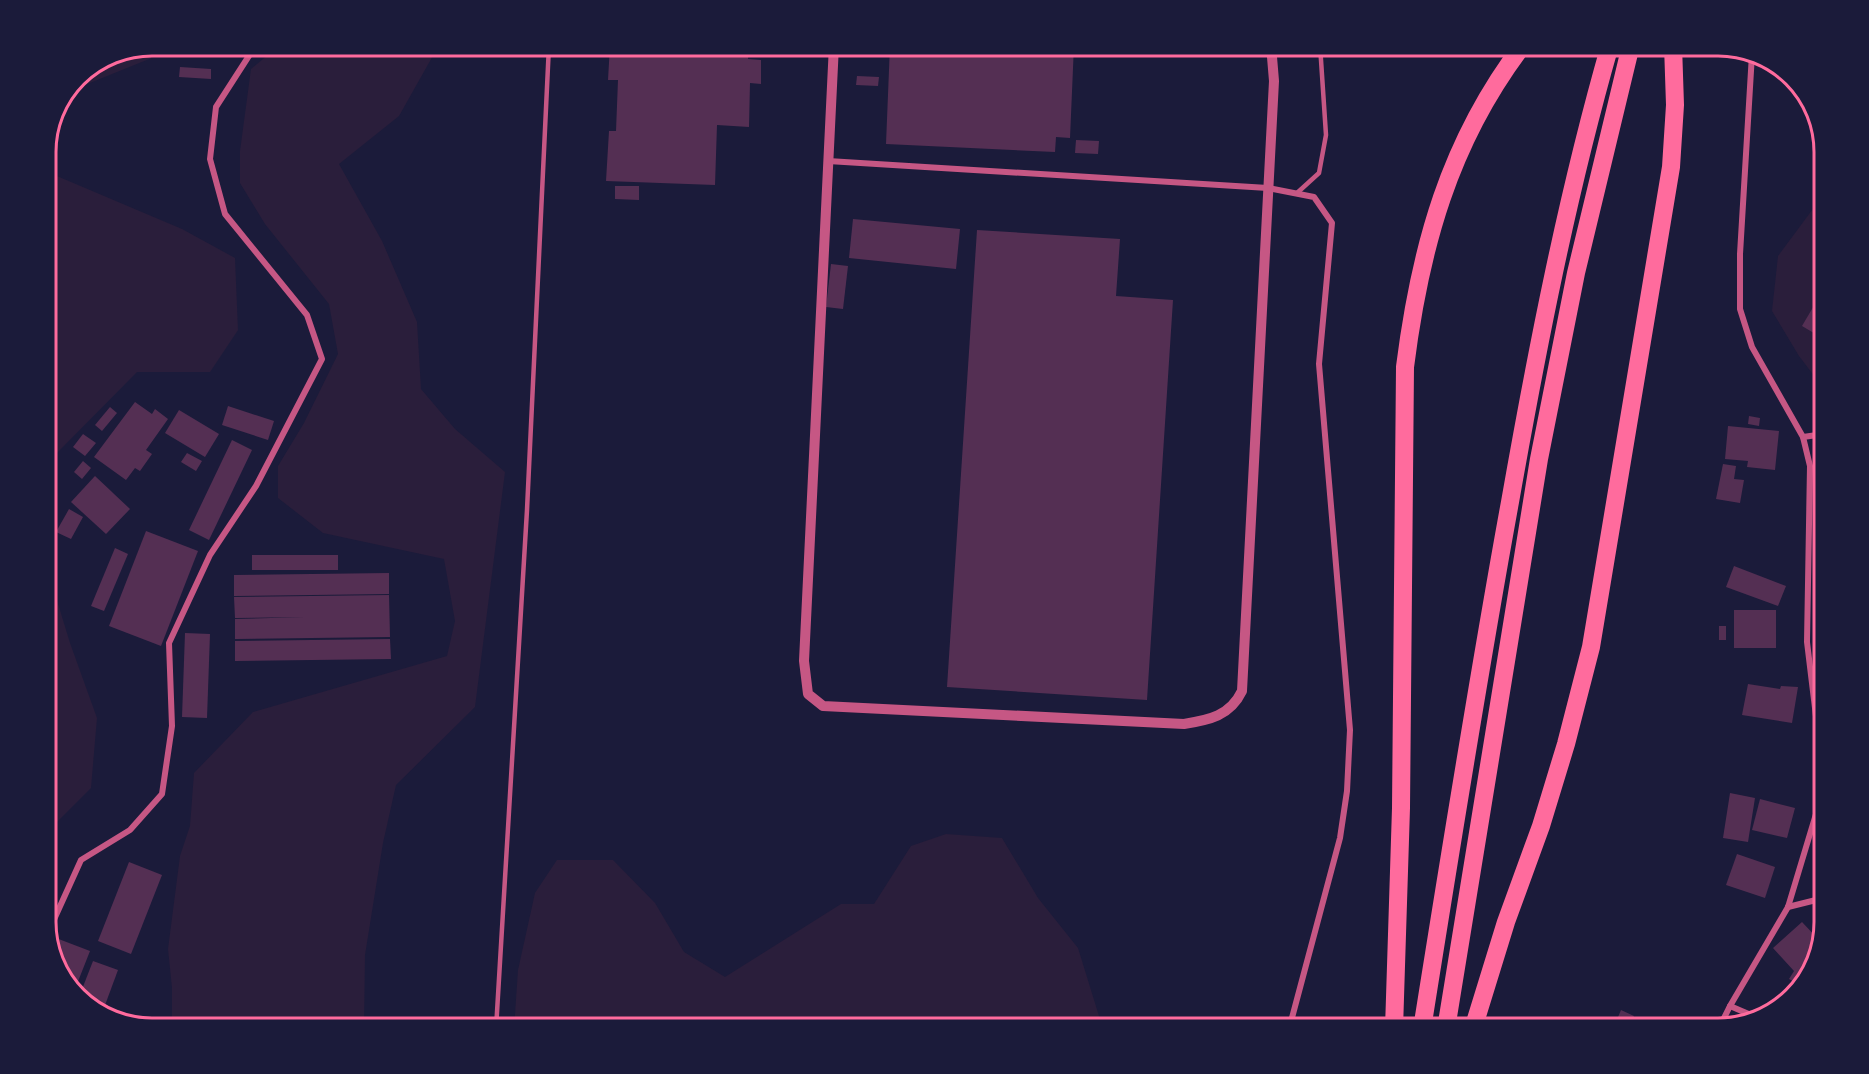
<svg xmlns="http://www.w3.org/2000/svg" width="1869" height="1074" font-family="Figtree,sans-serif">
<rect width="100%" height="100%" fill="#1b1b3a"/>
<g fill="#2a1e3b">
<path d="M 152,45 L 172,45 L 169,51 L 70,91 C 85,58 120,51 152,45 Z"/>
<path d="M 293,45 L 439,45 L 399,116 L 339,164 L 382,241 L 417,322 L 421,389 L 455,429 L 505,472 L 475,707 L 396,785 L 383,843 L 365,955 L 364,1029 L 172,1029 L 172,988 L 168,949 L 180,856 L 190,826 L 194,773 L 253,712 L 447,656 L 455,621 L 444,559 L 323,533 L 278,498 L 278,466 L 304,423 L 338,354 L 329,304 L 265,224 L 240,183 L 240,151 L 251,69 L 275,49 Z"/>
<path d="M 45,171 L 182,229 L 235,258 L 238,330 L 210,372 L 137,372 L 52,458 L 45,500 Z"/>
<path d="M 1824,194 L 1824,379 L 1815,377 L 1799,356 L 1772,311 L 1778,256 Z"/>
<path d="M 45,561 L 70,643 L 97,718 L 91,788 L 45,834 Z"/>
<path d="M 946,834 L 1002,838 L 1038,898 L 1078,948 L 1103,1029 L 514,1029 L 518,970 L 535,893 L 557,860 L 613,860 L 655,903 L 684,952 L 725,977 L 841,904 L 874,904 L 911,846 Z"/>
</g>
<g fill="#542f53">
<path d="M 610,45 L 749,45 L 748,59 L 761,60 L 761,84 L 750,83 L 749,127 L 717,125 L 715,185 L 606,181 L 609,131 L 616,131 L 618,80 L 608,80 Z"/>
<path d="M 890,45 L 1074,45 L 1070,138 L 1056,137 L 1055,152 L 886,144 Z"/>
<path d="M 180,67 L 211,69 L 211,79 L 179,77 Z"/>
<path d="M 857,76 L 879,77 L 878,86 L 856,85 Z"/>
<path d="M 1076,140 L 1099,141 L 1098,154 L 1075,153 Z"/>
<path d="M 615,186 L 639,186 L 639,200 L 615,199 Z"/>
<path d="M 853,219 L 960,229 L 956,269 L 849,258 Z"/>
<path d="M 977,230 L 1120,239 L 1116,296 L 1173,300 L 1147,700 L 947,687 Z"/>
<path d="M 831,264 L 848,266 L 843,309 L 826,307 Z"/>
<path d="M 1822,292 L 1824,293 L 1824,339 L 1802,326 Z"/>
<path d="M 135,402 L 152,414 L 155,409 L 168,419 L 146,450 L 152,454 L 140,471 L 135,468 L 126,480 L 94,457 Z"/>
<path d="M 228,406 L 274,421 L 268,440 L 222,425 Z"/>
<path d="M 110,407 L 117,413 L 102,431 L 95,425 Z"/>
<path d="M 179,410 L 219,434 L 205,457 L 165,433 Z"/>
<path d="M 1749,416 L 1760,418 L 1759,426 L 1748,424 Z"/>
<path d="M 1728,426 L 1779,431 L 1775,470 L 1747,467 L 1748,461 L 1725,459 Z"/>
<path d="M 83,434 L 96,443 L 85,456 L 73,447 Z"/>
<path d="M 232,440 L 252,450 L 209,540 L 189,530 Z"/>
<path d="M 187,453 L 202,461 L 196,471 L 181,462 Z"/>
<path d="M 83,461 L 91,468 L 82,479 L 74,472 Z"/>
<path d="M 1723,464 L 1736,466 L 1734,479 L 1744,480 L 1740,503 L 1716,499 Z"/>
<path d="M 95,476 L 130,509 L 106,534 L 71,502 Z"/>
<path d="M 69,509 L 83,517 L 71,539 L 56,532 Z"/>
<path d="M 146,531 L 198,551 L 161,646 L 109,626 Z"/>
<path d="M 115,548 L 128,554 L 104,611 L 91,606 Z"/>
<rect x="252" y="555" width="86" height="15"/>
<path d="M 1734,566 L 1786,586 L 1778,606 L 1726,587 Z"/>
<path d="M 389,573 L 389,594 L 234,596 L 234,575 Z"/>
<path d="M 389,595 L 390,637 L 235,639 L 235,619 L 306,617 L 235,618 L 234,597 Z"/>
<rect x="1734" y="610" width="42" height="38"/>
<rect x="1719" y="626" width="7" height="14"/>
<path d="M 185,633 L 210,634 L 207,718 L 182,717 Z"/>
<path d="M 390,639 L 391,659 L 235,661 L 235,641 Z"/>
<path d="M 1748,684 L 1780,689 L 1781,686 L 1798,687 L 1792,723 L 1742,715 Z"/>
<path d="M 1730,793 L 1755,798 L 1748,842 L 1723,838 Z"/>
<path d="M 1760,799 L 1795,808 L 1787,838 L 1752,830 Z"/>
<path d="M 1737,854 L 1775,867 L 1765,898 L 1726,885 Z"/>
<path d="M 129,862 L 162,875 L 131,954 L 98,941 Z"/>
<path d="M 1802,922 L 1819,940 L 1810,975 L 1800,985 L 1789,979 L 1794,971 L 1773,948 Z"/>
<path d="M 56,938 L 90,951 L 77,984 L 62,979 L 52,949 Z"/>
<path d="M 93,961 L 118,970 L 101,1016 L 79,997 Z"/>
<path d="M 1621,1010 L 1634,1016 L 1629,1027 L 1634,1029 L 1613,1029 Z"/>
</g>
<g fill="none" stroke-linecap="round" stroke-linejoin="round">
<g stroke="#c65784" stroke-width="4.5">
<path d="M 1297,193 L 1319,173 L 1326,135 L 1320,45"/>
<path d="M 496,1029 L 527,510 L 549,45"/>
</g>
<g stroke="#c65784" stroke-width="6">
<path d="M 828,161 L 1268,188 L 1314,197 L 1332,223 L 1319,364 L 1350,730 L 1347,791 L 1340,838 L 1289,1029"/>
<path d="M 1803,437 L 1824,434"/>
<path d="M 1788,907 L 1824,898"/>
<path d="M 47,935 L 81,860 L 130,830 L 162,794 L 172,726 L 169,643 L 210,555 L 256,486 L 322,359 L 307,315 L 225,214 L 210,159 L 216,107 L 256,45"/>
<path d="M 1730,1006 L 1758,1018"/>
<path d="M 1719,1028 L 1730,1006 L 1788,907 L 1816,814 L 1819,777 L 1818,733 L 1807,642 L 1810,466 L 1803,437 L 1752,347 L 1740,309 L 1740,254 L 1752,54"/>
</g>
<path stroke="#c65784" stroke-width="10" d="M 834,45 L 804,661 L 808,694 L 823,706 L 1184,724 C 1209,720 1230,716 1242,691 L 1274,81 L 1271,45"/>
<g stroke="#ff6b9d" stroke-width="18">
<path d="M 1394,1029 L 1401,808 L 1405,367 C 1420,248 1449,142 1523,45"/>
<path d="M 1422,1029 C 1450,853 1478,677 1510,502 C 1537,349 1567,195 1610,45"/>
<path d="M 1446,1029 L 1539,459 L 1576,273 L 1631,45"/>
<path d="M 1473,1029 L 1506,922 L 1541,826 L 1566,744 L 1591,647 L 1671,167 L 1675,105 L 1673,45"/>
</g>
</g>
<path d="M0 0H1869V1074H0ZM152 56H1718A96 96 0 0 1 1814 152V922A96 96 0 0 1 1718 1018H152A96 96 0 0 1 56 922V152A96 96 0 0 1 152 56Z" fill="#1b1b3a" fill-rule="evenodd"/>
<path fill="none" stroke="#ff6b9d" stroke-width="3" d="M152 56H1718A96 96 0 0 1 1814 152V922A96 96 0 0 1 1718 1018H152A96 96 0 0 1 56 922V152A96 96 0 0 1 152 56Z"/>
</svg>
